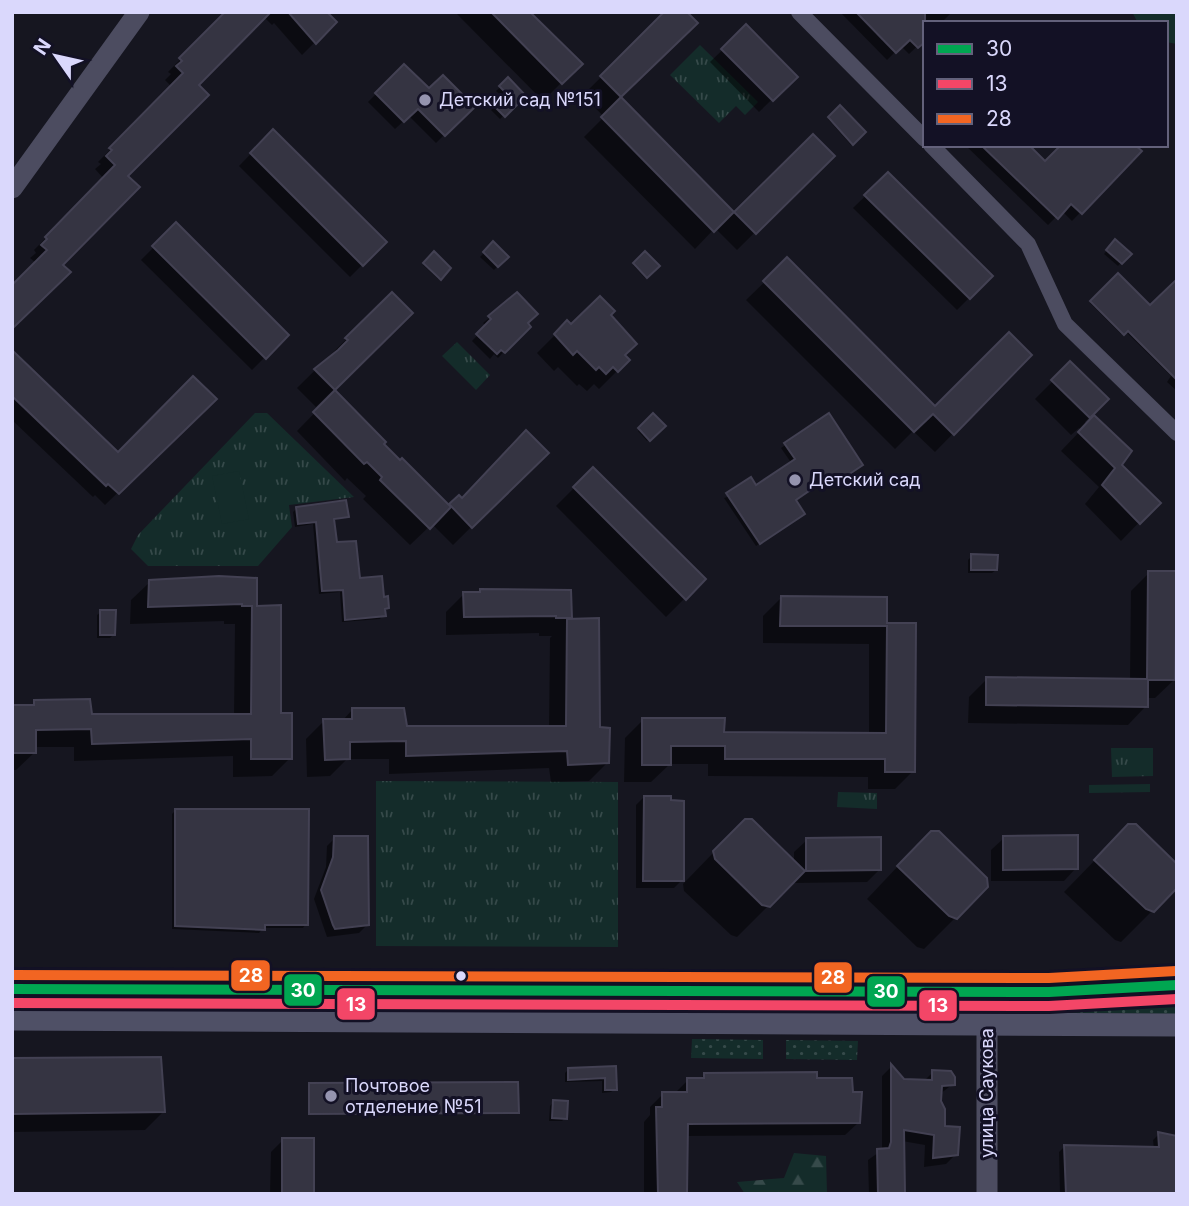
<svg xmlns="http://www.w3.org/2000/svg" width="1189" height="1206" font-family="Inter,sans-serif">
<defs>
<pattern id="grass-dots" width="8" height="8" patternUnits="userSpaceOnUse" patternTransform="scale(1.75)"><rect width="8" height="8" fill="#142c2a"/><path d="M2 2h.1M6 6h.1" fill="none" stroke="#364a4a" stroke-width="1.8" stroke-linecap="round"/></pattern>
<pattern id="forest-firs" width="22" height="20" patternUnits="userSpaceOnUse" patternTransform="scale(1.75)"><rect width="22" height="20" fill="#142c2a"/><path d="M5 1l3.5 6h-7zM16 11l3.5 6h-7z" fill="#364a4a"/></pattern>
<pattern id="park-tufts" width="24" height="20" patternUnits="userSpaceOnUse" patternTransform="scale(1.75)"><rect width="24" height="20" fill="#142c2a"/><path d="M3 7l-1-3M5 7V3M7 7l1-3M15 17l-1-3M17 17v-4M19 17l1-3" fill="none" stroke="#364a4a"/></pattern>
</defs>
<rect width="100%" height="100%" fill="#161620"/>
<g fill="url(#grass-dots)">
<path d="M 1177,996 L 1177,1014 L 1014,1012 L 1014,1003 L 1101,1003 Z"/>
<path d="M 12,1000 L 955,1003 L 955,1011 L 12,1007 Z"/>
<path d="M 692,1039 L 763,1040 L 763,1059 L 691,1058 Z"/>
<path d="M 786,1040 L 858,1041 L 857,1060 L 786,1059 Z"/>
</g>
<path fill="url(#forest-firs)" d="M 794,1153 L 826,1156 L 827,1194 L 745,1194 L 737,1182 L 784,1178 Z"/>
<g fill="url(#park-tufts)">
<path d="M 700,45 L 758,102 L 745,115 L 736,106 L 719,123 L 670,75 Z"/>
<path d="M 457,342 L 490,375 L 476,390 L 442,356 Z"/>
<path d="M 255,413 L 267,413 L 354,497 L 289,505 L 292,527 L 258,566 L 148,566 L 131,549 L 138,535 Z"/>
<path d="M 1111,748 L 1153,748 L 1153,776 L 1112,777 Z"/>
<path d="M 376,781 L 618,782 L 618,947 L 376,946 Z"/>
<path d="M 1150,784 L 1150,792 L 1089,793 L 1089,785 Z"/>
<path d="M 838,792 L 877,793 L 877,809 L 837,807 Z"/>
</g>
<g fill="#142c2a">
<path d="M 1132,12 L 1177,12 L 1177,44 L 1166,42 L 1166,23 L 1138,23 Z"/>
<path d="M 239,471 L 249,519 L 222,524 L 212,476 Z"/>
</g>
<g fill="#0007">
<path d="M 227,12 L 321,12 L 335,22 L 302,55 L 274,23 L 272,25 L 264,17 L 197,85 L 61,265 L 68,272 L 12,329 L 12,287 L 36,263 L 30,258 L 36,253 L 34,250 L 104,179 L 95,169 L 101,164 L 98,162 L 172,87 L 165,80 L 171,74 L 168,72 Z"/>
<path d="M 455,12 L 528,12 L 580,64 L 543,101 Z"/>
<path d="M 667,12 L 667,52 L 619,98 L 734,214 L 813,136 L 832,156 L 737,250 L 715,228 L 695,249 L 584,137 L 604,117 L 583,95 Z"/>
<path d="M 840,12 L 952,12 L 941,23 L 925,23 L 925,39 L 909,54 L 901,46 L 887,60 Z"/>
<path d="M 746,27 L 795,77 L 759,112 L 710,62 Z"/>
<path d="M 404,66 L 429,91 L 472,107 L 436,143 L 409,116 L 395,129 L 368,102 Z"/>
<path d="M 508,80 L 523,96 L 500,119 L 491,110 L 504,98 L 496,91 Z"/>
<path d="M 840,108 L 864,132 L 851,145 L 828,119 Z"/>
<path d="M 273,131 L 385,242 L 350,277 L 239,166 Z"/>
<path d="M 965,145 L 1027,145 L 1045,164 L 1139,152 L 1072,221 L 1062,211 L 1048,225 Z"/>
<path d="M 888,174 L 991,276 L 957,310 L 853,208 Z"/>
<path d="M 176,225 L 287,335 L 252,370 L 141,260 Z"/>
<path d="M 1115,241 L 1129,254 L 1118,266 L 1104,254 Z"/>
<path d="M 493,244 L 506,257 L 494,270 L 480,257 Z"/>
<path d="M 434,254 L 449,268 L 438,279 L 423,265 Z"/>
<path d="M 645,254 L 657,266 L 645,278 L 633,265 Z"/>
<path d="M 787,260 L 935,409 L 1030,355 L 935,452 L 913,431 L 895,449 L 746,300 Z"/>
<path d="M 1118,275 L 1150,307 L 1177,281 L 1177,391 L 1167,382 L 1171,376 L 1125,331 L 1121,334 L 1090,303 Z"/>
<path d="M 392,294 L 411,313 L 316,407 L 297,388 Z"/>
<path d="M 517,295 L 528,327 L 498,358 L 494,354 L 490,359 L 472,341 L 486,326 L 483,323 Z"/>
<path d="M 609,315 L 623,355 L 628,360 L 599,389 L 594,384 L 587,391 L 579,384 L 577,386 L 558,367 L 554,371 L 537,353 L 567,323 L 571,327 Z"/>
<path d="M 12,353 L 118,454 L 214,399 L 105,505 L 95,495 L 93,497 L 12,420 Z"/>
<path d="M 1070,364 L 1106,399 L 1085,422 L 1120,465 L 1158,503 L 1121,541 L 1085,504 L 1099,487 L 1061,451 L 1081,430 L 1079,428 L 1071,435 L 1035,399 Z"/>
<path d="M 335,392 L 382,444 L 449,507 L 459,497 L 461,500 L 546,453 L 453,545 L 432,524 L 410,545 L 363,499 L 366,496 L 347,478 L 345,481 L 297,431 Z"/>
<path d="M 653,416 L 663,426 L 647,441 L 638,431 Z"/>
<path d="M 828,416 L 857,469 L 832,486 L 827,478 L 794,501 L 799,518 L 756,546 L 724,498 L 756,488 L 792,464 L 781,448 Z"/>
<path d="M 593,469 L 704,579 L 666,617 L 556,506 Z"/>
<path d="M 296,509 L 347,516 L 333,521 L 336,544 L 358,580 L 382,598 L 388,608 L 380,619 L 342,622 L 340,592 L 319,594 L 313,524 L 295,527 L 293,512 Z"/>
<path d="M 972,556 L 996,570 L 992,573 L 968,573 L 968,560 Z"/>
<path d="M 1149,573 L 1174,680 L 1155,698 L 1146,698 L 1146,706 L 1128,725 L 968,723 L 969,697 L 987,679 L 1130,680 L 1131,591 Z"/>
<path d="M 166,579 L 255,580 L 255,607 L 290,758 L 272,776 L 233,777 L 233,756 L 74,761 L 74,747 L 35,747 L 35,752 L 16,770 L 12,770 L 12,707 L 30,707 L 35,702 L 91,716 L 234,715 L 235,624 L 224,624 L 224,621 L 130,624 L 131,600 L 150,582 Z"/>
<path d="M 481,591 L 570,618 L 567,620 L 607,763 L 589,781 L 551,782 L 549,768 L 389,774 L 389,759 L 347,759 L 330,776 L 307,777 L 306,739 L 324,721 L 342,721 L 353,709 L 405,728 L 549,727 L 550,638 L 552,636 L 539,636 L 539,633 L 446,635 L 446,612 L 464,594 Z"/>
<path d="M 781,598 L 885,625 L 914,625 L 913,771 L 895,789 L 868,789 L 868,777 L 708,776 L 708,764 L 670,764 L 651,782 L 624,782 L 625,738 L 643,720 L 723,734 L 869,734 L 869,644 L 763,643 L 763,616 Z"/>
<path d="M 101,612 L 114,634 L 110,638 L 97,638 L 97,615 Z"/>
<path d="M 644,797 L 669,802 L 682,880 L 674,888 L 636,888 L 636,805 Z"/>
<path d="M 176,810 L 306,924 L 303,928 L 263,928 L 259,933 L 172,929 L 172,814 Z"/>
<path d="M 335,838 L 367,925 L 359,933 L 327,937 L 314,899 L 326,867 L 327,846 Z"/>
<path d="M 1004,838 L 1076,868 L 1064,881 L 991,881 L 991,850 Z"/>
<path d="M 807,840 L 879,870 L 867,882 L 795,883 L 795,879 L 737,937 L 731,935 L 684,891 L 683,884 L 714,852 L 794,863 L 794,852 Z"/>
<path d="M 1098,857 L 1177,886 L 1121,942 L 1115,940 L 1064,892 Z"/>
<path d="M 900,864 L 986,887 L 924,949 L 917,947 L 867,899 Z"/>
<path d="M 12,1060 L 163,1112 L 145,1130 L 12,1132 Z"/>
<path d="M 891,1067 L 904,1081 L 924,1081 L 933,1072 L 953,1084 L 940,1094 L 943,1128 L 956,1154 L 946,1164 L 924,1167 L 925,1145 L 902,1141 L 903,1194 L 869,1194 L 868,1160 L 882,1150 L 882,1076 Z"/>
<path d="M 614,1068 L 615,1089 L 611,1092 L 602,1093 L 602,1081 L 565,1082 L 565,1073 L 569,1069 Z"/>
<path d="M 705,1074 L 815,1080 L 858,1123 L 845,1135 L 686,1136 L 685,1194 L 644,1194 L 644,1122 L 650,1115 L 650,1107 L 663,1094 L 675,1093 L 688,1080 L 699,1080 Z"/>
<path d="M 310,1085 L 517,1112 L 309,1115 Z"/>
<path d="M 553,1102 L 565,1118 L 562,1121 L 549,1121 L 550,1106 Z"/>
<path d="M 1159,1134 L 1177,1194 L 1060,1194 L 1059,1152 L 1064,1147 L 1154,1149 L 1153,1140 Z"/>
<path d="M 283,1140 L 312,1194 L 270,1194 L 271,1152 Z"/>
</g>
<g fill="#353442" stroke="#434153" stroke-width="2">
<path d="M 225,12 L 271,12 L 199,85 L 209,95 L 128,176 L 140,187 L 63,265 L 71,272 L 12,329 L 12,285 L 47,250 L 41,245 L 47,239 L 45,237 L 115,165 L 106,156 L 112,150 L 109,148 L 183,73 L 176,66 L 182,61 L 179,58 Z"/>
<path d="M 288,12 L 327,12 L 337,22 L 316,44 Z"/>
<path d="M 491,12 L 530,12 L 583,64 L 562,84 Z"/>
<path d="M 664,12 L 687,12 L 698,23 L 621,97 L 600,76 Z"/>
<path d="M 856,12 L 925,12 L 925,42 L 918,48 L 910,40 L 896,53 Z"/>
<path d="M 746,24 L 798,77 L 773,101 L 721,49 Z"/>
<path d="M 404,64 L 429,88 L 443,75 L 475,107 L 445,136 L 418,109 L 404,122 L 375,93 Z"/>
<path d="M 508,77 L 526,96 L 505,117 L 494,106 L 506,93 L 499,86 Z"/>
<path d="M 621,97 L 734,212 L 714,232 L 601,117 Z"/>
<path d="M 840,105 L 866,132 L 853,145 L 828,117 Z"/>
<path d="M 273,129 L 387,242 L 363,266 L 250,153 Z"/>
<path d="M 813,134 L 835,156 L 756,234 L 734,212 Z"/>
<path d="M 981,145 L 1029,145 L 1045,161 L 1061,145 L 1135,145 L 1142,151 L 1082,214 L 1071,204 L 1058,219 Z"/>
<path d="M 888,172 L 993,276 L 970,299 L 864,195 Z"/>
<path d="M 176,222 L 289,335 L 266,359 L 152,246 Z"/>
<path d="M 1115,239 L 1132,254 L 1122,264 L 1106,250 Z"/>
<path d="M 493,241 L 509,257 L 498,267 L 483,252 Z"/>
<path d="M 434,251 L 451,268 L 441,280 L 423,263 Z"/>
<path d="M 645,251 L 660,266 L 647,278 L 633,263 Z"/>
<path d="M 787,257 L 935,406 L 1009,332 L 1032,355 L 954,435 L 933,414 L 914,432 L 763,281 Z"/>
<path d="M 1118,273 L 1150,305 L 1177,279 L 1177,380 L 1128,331 L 1124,335 L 1090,301 Z"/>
<path d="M 392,292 L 413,313 L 335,390 L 314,369 L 338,350 L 348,340 L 345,338 Z"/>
<path d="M 517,292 L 538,314 L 528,323 L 531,327 L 505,353 L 501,350 L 497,354 L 476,334 L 491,319 L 488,316 Z"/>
<path d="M 600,296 L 615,311 L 611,315 L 637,344 L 625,355 L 630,360 L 618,372 L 613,367 L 606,374 L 599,367 L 596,370 L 577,351 L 573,355 L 554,334 L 567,320 L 571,324 Z"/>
<path d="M 12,350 L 118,452 L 193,376 L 217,399 L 119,494 L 108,484 L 106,486 L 12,396 Z"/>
<path d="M 1070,361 L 1109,399 L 1090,418 L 1051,380 Z"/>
<path d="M 335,390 L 386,442 L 384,444 L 400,460 L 402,458 L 451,507 L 430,529 L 380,480 L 382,477 L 367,462 L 364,464 L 313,412 Z"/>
<path d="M 653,413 L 666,426 L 650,441 L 638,428 Z"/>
<path d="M 829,413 L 863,465 L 836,483 L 831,476 L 796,500 L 805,514 L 760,544 L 726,493 L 751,477 L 756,485 L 795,459 L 784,443 Z"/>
<path d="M 1094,415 L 1132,451 L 1122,465 L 1161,503 L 1140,524 L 1102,485 L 1115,468 L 1078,432 Z"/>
<path d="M 526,430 L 549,453 L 472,528 L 449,504 L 459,495 L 462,498 Z"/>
<path d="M 593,467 L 706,579 L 686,600 L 573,487 Z"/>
<path d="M 346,500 L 349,517 L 334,519 L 337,542 L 356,541 L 360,578 L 382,576 L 384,597 L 388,596 L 389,608 L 385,609 L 386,616 L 345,620 L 343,590 L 322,591 L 316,522 L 298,524 L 296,507 Z"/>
<path d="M 971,554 L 998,555 L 997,570 L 971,570 Z"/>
<path d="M 1148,571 L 1177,571 L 1177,576 L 1175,680 L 1148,680 L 1148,707 L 986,705 L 986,677 L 1147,679 Z"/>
<path d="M 219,576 L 257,578 L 257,606 L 281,605 L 281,713 L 292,713 L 292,759 L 251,759 L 251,739 L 92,744 L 91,729 L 36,730 L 36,753 L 12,753 L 12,705 L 34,705 L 34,700 L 90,699 L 92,714 L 251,714 L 252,606 L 242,606 L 242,604 L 148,607 L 149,580 Z"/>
<path d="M 480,589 L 571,590 L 572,618 L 556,618 L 556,616 L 464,617 L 463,592 L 480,592 Z"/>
<path d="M 781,596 L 887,597 L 887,623 L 916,623 L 915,772 L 885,772 L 885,759 L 725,759 L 725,746 L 671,746 L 671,765 L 642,765 L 642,718 L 725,718 L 724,732 L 886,733 L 887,626 L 780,626 Z"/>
<path d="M 100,610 L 116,610 L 115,635 L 100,635 Z"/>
<path d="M 599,618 L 600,727 L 610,728 L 609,763 L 568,765 L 567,751 L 406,756 L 406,741 L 350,742 L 350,759 L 325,760 L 323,719 L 352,719 L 352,708 L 404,708 L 407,726 L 566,726 L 567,619 Z"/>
<path d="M 644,796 L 671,796 L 671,800 L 684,801 L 684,881 L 643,881 Z"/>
<path d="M 175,809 L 309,809 L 308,925 L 265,925 L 265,930 L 175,926 Z"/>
<path d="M 745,819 L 752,819 L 805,871 L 770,907 L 762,905 L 715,859 L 713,851 Z"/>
<path d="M 1128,824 L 1136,824 L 1177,864 L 1177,888 L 1154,912 L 1146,909 L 1094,860 Z"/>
<path d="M 931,831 L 939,831 L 987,878 L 988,887 L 957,919 L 949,916 L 897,866 Z"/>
<path d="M 1078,835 L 1078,869 L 1003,870 L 1003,836 Z"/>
<path d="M 334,836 L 368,836 L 369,925 L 335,929 L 333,925 L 321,890 L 333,857 Z"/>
<path d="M 881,837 L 881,870 L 806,871 L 806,838 Z"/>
<path d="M 161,1057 L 165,1112 L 12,1114 L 12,1058 Z"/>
<path d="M 891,1064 L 904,1079 L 932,1080 L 932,1070 L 951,1071 L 955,1077 L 955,1085 L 942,1086 L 941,1101 L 945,1109 L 945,1126 L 960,1127 L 958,1155 L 933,1158 L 934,1135 L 904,1130 L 905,1194 L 878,1194 L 877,1149 L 889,1148 L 891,1142 Z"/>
<path d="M 616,1066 L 617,1090 L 605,1090 L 605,1078 L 568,1080 L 568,1068 Z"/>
<path d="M 817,1072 L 817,1078 L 852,1078 L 853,1092 L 862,1092 L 860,1123 L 688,1124 L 687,1194 L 658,1194 L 656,1107 L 662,1107 L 662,1092 L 687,1092 L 687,1078 L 704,1078 L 704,1073 Z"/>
<path d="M 518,1082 L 519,1113 L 309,1114 L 309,1083 Z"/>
<path d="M 553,1100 L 568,1101 L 567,1119 L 552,1118 Z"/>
<path d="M 1158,1132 L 1177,1136 L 1177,1194 L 1066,1194 L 1064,1145 L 1159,1147 Z"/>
<rect x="282" y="1138" width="32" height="56"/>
</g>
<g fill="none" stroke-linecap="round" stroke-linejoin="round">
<g stroke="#4c4c60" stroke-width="16">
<path d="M 799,12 L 925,139"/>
<path d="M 931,145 L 1028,244 L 1065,324 L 1177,433"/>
</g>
<g stroke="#4c4c60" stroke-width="21">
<path d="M 12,188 L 139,12"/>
<path d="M 987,1194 L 987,992"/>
</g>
<g stroke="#4f5066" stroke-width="23">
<path d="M 12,989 L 1049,992 L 1177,985"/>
<path d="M 12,1019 L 1177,1025"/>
</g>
<defs>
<path id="bus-1" d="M 12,989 L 1049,992 L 1177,985"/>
<path id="bus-2" d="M 12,1003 L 1049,1006 L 1177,999"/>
<path id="bus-3" d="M 12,975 L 1049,978 L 1176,971"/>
</defs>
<use href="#bus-1" stroke="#131125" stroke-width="16"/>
<use href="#bus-2" stroke="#131125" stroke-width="16"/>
<use href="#bus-3" stroke="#131125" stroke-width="16"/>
<use href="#bus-1" stroke="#00a651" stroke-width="10"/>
<use href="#bus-2" stroke="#f34667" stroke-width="10"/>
<use href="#bus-3" stroke="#f26522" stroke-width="10"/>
</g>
<g fill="#9594af" stroke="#131125" stroke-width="2.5">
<circle cx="425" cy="100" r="7"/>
<circle cx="795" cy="480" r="7"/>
<circle cx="331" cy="1096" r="7"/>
</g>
<circle fill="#dad8fc" stroke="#131125" stroke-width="2.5" cx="461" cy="976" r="6"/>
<g text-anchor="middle" stroke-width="6" stroke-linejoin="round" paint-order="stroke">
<g font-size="18" fill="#dad8fc" stroke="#131125" text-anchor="start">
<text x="439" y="106">Детский сад №151</text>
<text x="809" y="486">Детский сад</text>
<text x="345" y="1092">Почтовое<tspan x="345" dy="21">отделение №51</tspan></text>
</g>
<g font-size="18" fill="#dad8fc" stroke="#131125">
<text transform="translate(987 1093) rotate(-90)" y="6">улица Саукова</text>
</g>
</g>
<g stroke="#131125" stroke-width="2.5">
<rect x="230" y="959" width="41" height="33" rx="7" fill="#f26522"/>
<rect x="813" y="961" width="40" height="33" rx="7" fill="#f26522"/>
<rect x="283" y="973" width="40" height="34" rx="7" fill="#00a651"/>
<rect x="866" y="975" width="40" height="33" rx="7" fill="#00a651"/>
<rect x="336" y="987" width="40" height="34" rx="7" fill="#f34667"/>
<rect x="918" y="989" width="40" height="33" rx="7" fill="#f34667"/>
</g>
<g font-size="19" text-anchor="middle" font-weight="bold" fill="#fff">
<text x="251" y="982">28</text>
<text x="833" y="984">28</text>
<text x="303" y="997">30</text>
<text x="886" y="998">30</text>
<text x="356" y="1011">13</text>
<text x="938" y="1012">13</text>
</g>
<rect width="1189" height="1206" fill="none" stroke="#dad8fc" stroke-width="28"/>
<rect x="923" y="21" width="245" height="126" fill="#131125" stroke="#63617b" stroke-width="2"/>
<rect x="937" y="44" width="35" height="10" fill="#00a651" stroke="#63617b" stroke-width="2"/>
<text x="986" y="56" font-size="21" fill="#dad8fc">30</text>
<rect x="937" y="79" width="35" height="10" fill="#f34667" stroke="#63617b" stroke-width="2"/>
<text x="986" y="91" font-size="21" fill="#dad8fc">13</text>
<rect x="937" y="114" width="35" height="10" fill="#f26522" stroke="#63617b" stroke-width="2"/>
<text x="986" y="126" font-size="21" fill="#dad8fc">28</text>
<g transform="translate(56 56) rotate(304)" stroke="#131125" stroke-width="5" paint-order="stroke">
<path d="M0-5L12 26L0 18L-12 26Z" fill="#dad8fc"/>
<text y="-10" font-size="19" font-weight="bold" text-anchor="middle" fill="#dad8fc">N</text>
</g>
</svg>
